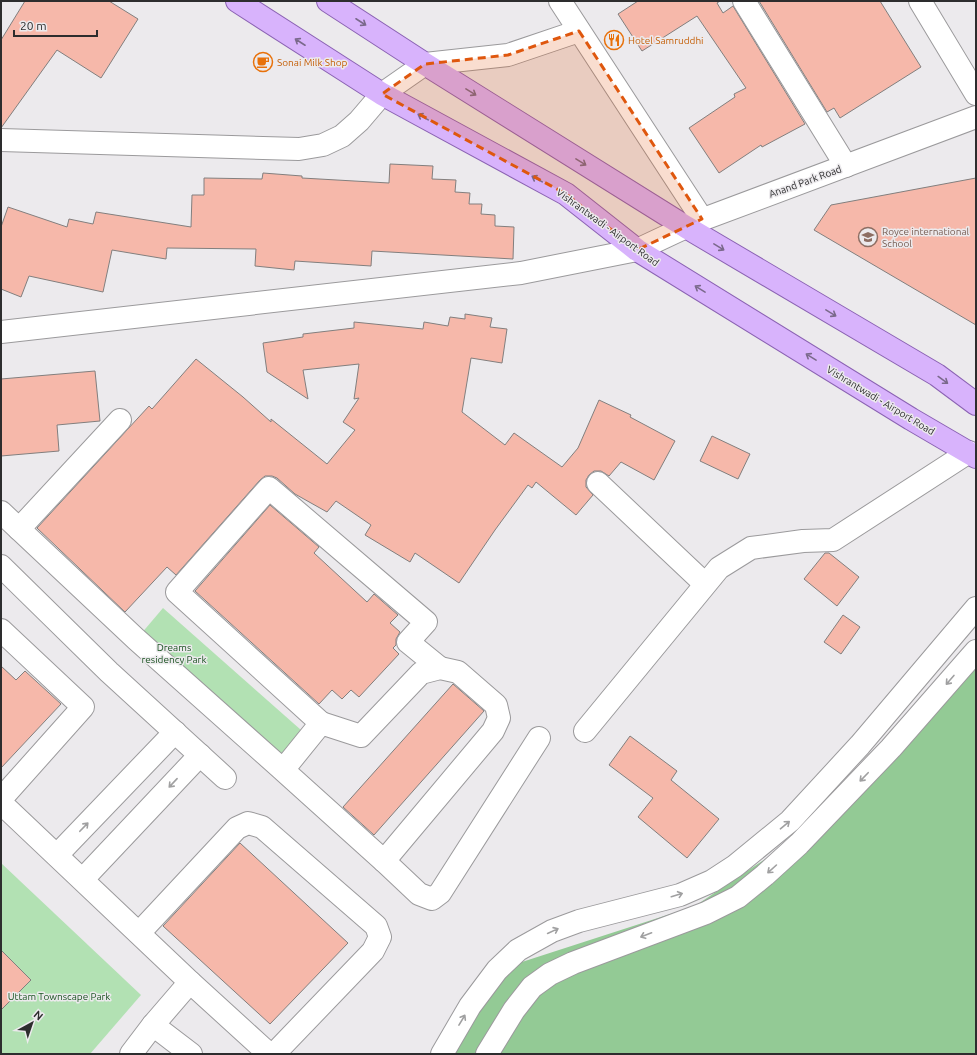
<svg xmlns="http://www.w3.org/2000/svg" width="977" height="1055" font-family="Ubuntu,sans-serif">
<rect width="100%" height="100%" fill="#eceaed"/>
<g fill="#b2e1b3">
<path d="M 163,608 L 318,745 L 284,784 L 129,648 Z"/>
<path d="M 1,863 L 141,995 L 90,1054 L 1,1054 Z"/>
</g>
<path fill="#93ca95" d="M 976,657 L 976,1054 L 453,1054 L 497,970 L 695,906 L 828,817 Z"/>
<g fill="#f6b8aa" stroke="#827f7e">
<path d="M 25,1 L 109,1 L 138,19 L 101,78 L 57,50 L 1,128 L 1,40 Z"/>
<path d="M 638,1 L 720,1 L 717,3 L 723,13 L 733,6 L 805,124 L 762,147 L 761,145 L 719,173 L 689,128 L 735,97 L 734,94 L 746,88 L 697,16 L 642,51 L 618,14 Z"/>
<path d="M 759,1 L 880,1 L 921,67 L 840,118 L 834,108 L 827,112 Z"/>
<path d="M 390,164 L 433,166 L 432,179 L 456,180 L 455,192 L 470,193 L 469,204 L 482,204 L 481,214 L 495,215 L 495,226 L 514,227 L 513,259 L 372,251 L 371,266 L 295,261 L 294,270 L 255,266 L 256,249 L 167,248 L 166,259 L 112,250 L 103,292 L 29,276 L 21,297 L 1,289 L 1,227 L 8,207 L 67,227 L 69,219 L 93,224 L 96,212 L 191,227 L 192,195 L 204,195 L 204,178 L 262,179 L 263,173 L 302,176 L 302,178 L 389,183 Z"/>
<path d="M 976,178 L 976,325 L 814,230 L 831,205 Z"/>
<path d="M 465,314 L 492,318 L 490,327 L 507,329 L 502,363 L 471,358 L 462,412 L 505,445 L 514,433 L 562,467 L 578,448 L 599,400 L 631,415 L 630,417 L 675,441 L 654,480 L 621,462 L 609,476 L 601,471 L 594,471 L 589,475 L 586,480 L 586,487 L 593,495 L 576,515 L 536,482 L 532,488 L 528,485 L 495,530 L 459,583 L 415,553 L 410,562 L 365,535 L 371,525 L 336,501 L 327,512 L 295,494 L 277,478 L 272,476 L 265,476 L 260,480 L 176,575 L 167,567 L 125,612 L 37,528 L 149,406 L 152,409 L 196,359 L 243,397 L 271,422 L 271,419 L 327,464 L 355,430 L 343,422 L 359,398 L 354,399 L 359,364 L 303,370 L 308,399 L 267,372 L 263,343 L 303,337 L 303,334 L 354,328 L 354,322 L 423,329 L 424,322 L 448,326 L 450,317 L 465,319 Z"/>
<path d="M 95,371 L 100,421 L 57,425 L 59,451 L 1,456 L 1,379 Z"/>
<path d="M 712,436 L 750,454 L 738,479 L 700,461 Z"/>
<path d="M 270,505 L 319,547 L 314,553 L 367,602 L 374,594 L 398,615 L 390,623 L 400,632 L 396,639 L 396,645 L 393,648 L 399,654 L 359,697 L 351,690 L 342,699 L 332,690 L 319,704 L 195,591 Z"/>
<path d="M 825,553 L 829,553 L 859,577 L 837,606 L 804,579 Z"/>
<path d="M 843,615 L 860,627 L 841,654 L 824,642 Z"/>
<path d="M 1,666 L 16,680 L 25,671 L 61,704 L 1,768 Z"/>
<path d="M 453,684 L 484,711 L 374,835 L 343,807 Z"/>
<path d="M 630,736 L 677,771 L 671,780 L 719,819 L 687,858 L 638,817 L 653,798 L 609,765 Z"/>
<path d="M 240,843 L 348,943 L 270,1024 L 163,926 Z"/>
<path d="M 1,950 L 31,980 L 1,1010 Z"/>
</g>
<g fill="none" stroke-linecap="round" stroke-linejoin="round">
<defs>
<g id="minor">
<path d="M 560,1 L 702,219"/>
<path d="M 744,1 L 846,166"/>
<path d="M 920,1 L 976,94"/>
<path d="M 1,140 L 299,149 L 323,145 L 342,136 L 359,121 L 382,94 L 425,64 L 508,55 L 579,31"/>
<path d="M 1,332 L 521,273 L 637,250 L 701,220 L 976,117"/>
<path d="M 598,483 L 705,584"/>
<path d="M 1,512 L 19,529 L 120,420"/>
<path d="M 19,529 L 136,639 L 283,770 L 321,723 L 361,736 L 421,673 L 440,668 L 458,672 L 496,705 L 499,718 L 493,731 L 384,861 L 283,770"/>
<path d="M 1,566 L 109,672 L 225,778"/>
<path d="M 1,630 L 83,707 L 1,799"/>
<path d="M 321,723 L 177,592 L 269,488 L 426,622 L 408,642 L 440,668"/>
<path d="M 585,731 L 719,568 L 751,548 L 803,541 L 833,540 L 969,452"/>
<path d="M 1,803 L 190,982 L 269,1054"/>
<path d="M 57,855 L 175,732"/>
<path d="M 384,861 L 419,894 L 432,899 L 440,893 L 539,738"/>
<path d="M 83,879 L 200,755"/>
<path d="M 139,933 L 237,828 L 248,823 L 262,827 L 376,926 L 380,937 L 373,951 L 274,1054"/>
<path d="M 153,1025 L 191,1054"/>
<path d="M 131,1054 L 153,1025 L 190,982"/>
</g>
<g id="tertiary">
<path d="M 442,1054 L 470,1006 L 497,970 L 518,950 L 552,931 L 579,921 L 680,895 L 712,881 L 735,866 L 790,821 L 860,745 L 976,608"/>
<path d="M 487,1054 L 514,1010 L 532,987 L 550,974 L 573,963 L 706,913 L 738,897 L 765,875 L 799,844 L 891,748 L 976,651"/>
</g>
<g id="primary">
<path d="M 237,1 L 382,94 L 566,194 L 637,250 L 911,419 L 976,457"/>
<path d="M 328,1 L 425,64 L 686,227 L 937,375 L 976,404"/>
</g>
</defs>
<use href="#minor" stroke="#9b9a9c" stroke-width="24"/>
<use href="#tertiary" stroke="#9b9a9c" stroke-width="24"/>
<use href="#primary" stroke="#8b63b3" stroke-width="24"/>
<use href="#minor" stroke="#fff" stroke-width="22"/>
<use href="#tertiary" stroke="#fff" stroke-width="22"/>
<use href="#primary" stroke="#d8b3fc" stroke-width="22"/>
</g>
<defs><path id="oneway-shaft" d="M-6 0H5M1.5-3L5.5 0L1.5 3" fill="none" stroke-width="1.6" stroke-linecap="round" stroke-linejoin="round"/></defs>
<g stroke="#7a698b">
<use href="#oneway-shaft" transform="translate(361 22) rotate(33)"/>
<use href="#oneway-shaft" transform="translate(300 42) rotate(-147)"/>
<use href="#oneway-shaft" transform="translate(471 92) rotate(32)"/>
<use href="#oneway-shaft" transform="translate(423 117) rotate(-151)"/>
<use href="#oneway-shaft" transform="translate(581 162) rotate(32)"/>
<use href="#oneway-shaft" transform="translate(537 179) rotate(-151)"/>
<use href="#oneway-shaft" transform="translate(719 247) rotate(31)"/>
<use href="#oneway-shaft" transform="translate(700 289) rotate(-148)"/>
<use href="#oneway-shaft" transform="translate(831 313) rotate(31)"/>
<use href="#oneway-shaft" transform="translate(811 357) rotate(-148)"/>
<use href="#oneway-shaft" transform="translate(943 380) rotate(36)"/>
</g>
<g stroke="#a0a0a1">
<use href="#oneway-shaft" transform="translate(950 680) rotate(131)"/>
<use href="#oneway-shaft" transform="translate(864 777) rotate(134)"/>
<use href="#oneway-shaft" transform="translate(173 783) rotate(133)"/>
<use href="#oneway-shaft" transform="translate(785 825) rotate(-40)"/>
<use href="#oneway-shaft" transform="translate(84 827) rotate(-46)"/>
<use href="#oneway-shaft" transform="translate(772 869) rotate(138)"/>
<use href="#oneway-shaft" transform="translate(677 895) rotate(-17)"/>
<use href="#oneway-shaft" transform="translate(553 931) rotate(-25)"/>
<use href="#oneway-shaft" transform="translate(646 935) rotate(159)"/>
<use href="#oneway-shaft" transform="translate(462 1020) rotate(-59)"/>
</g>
<path fill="#df570e" fill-opacity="0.2" stroke="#df570e" stroke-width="3" stroke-dasharray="8 5" stroke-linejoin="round" d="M 579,31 L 702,219 L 637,250 L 566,194 L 382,94 L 425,64 L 508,55 Z"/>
<defs>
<symbol id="restaurant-ring" viewBox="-11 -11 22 22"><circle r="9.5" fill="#eceaed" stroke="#e8710a" stroke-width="1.5"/><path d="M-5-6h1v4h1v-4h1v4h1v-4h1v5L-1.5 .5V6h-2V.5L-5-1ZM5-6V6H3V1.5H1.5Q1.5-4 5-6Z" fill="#e8710a"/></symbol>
<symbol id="cafe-ring" viewBox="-11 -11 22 22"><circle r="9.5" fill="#eceaed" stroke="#e8710a" stroke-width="1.5"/><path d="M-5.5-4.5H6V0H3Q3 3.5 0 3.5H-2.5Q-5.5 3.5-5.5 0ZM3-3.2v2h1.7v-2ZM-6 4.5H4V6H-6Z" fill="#e8710a"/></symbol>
<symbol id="school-ring" viewBox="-11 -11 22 22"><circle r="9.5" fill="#eceaed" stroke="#8d6e63" stroke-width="1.5"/><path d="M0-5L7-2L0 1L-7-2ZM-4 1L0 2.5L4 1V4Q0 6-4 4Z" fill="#8d6e63"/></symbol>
</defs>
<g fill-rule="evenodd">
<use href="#restaurant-ring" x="603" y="29" width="22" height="22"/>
<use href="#cafe-ring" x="252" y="51" width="22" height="22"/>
<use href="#school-ring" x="857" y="226" width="22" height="22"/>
</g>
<g text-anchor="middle" stroke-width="3" stroke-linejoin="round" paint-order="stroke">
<g font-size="10" fill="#c56008" stroke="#eceaed" text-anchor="start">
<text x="628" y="44">Hotel Samruddhi</text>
<text x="277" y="66">Sonai Milk Shop</text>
</g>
<g font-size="10" fill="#2d2d2e" stroke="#eceaed">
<text transform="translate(805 181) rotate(-20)" y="4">Anand Park Road</text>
<text transform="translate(608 227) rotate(36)" y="4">Vishrantwadi - Airport Road</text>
<text transform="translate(881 400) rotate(31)" y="4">Vishrantwadi - Airport Road</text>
</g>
<g font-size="10" fill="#785e54" stroke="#eceaed" text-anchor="start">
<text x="882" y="235">Royce international<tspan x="882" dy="12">School</tspan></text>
</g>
<g font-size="10" fill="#1a5221" stroke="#eceaed">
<text x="174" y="651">Dreams<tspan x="174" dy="12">residency Park</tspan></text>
<text x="59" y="1000">Uttam Townscape Park</text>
</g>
</g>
<rect width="977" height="1055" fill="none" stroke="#2d2d2e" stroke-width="4"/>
<g transform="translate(32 1023) rotate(40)" stroke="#eceaed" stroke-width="3" paint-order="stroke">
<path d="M0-3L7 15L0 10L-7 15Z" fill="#2d2d2e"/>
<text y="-6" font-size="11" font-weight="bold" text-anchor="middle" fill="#2d2d2e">N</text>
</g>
<path d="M14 30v6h83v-6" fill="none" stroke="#2d2d2e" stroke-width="2"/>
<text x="20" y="30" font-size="12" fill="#2d2d2e" stroke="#eceaed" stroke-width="3" paint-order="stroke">20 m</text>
</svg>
